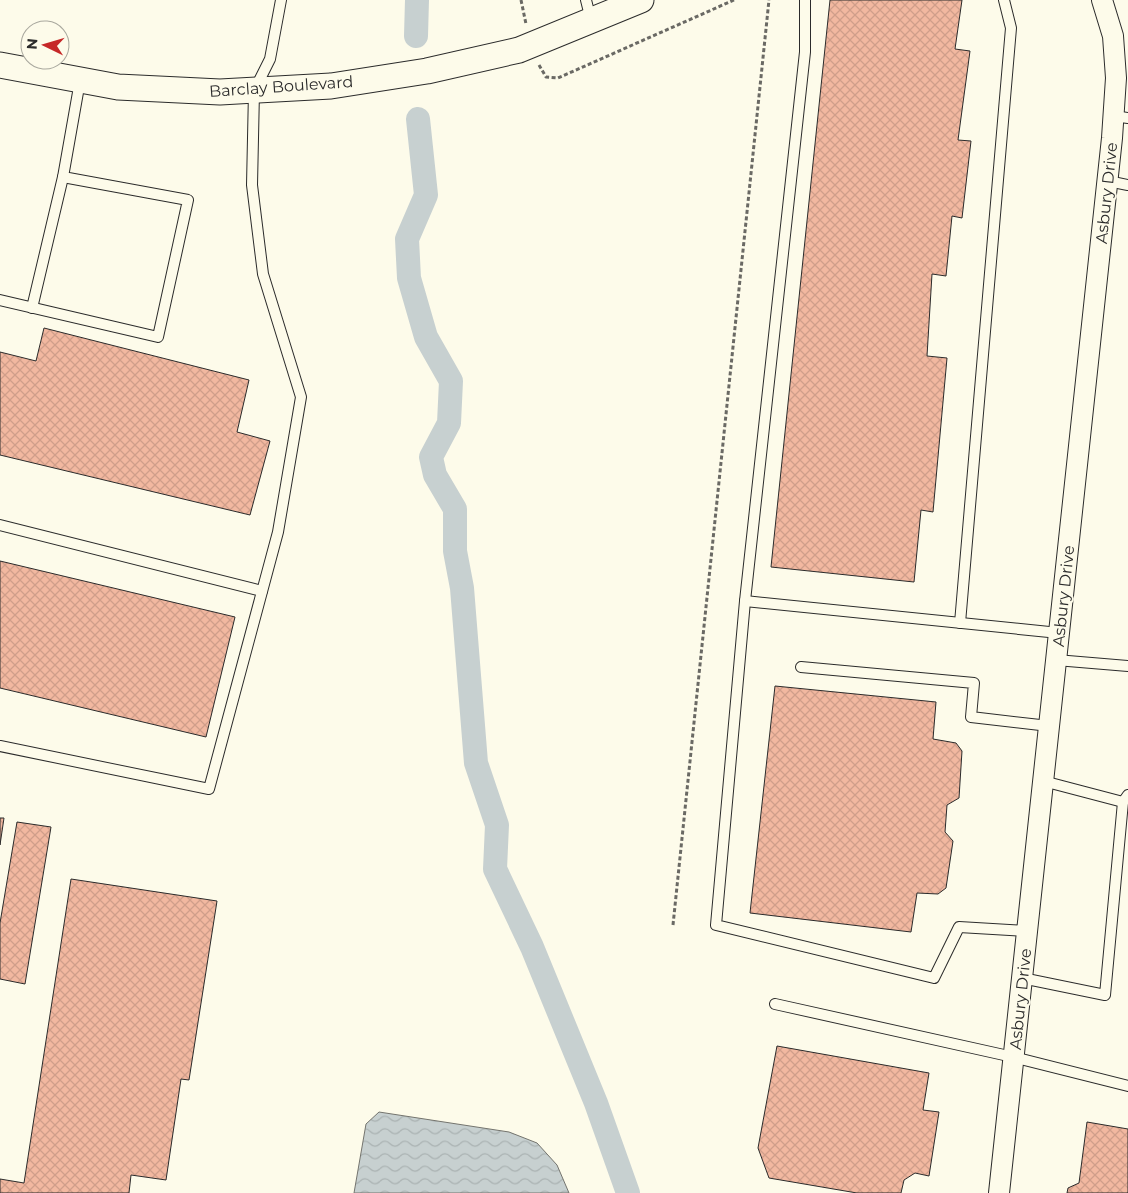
<svg xmlns="http://www.w3.org/2000/svg" width="1128" height="1193" font-family="Montserrat,sans-serif">
<defs>
<pattern id="water-waves" width="16" height="10" patternUnits="userSpaceOnUse" patternTransform="scale(1.25)"><rect width="16" height="10" fill="#c7d0d0"/><path d="M0 5q4-4 8 0t8 0" fill="none" stroke="#abb3b3"/></pattern>
<pattern id="building-cross-hatch" width="8" height="8" patternUnits="userSpaceOnUse" patternTransform="scale(1.25)"><rect width="8" height="8" fill="#f2b8a0"/><path d="M0 0l8 8M0 8l8-8" fill="none" stroke="#d09e8a"/></pattern>
</defs>
<rect width="100%" height="100%" fill="#fdfbea"/>
<path fill="url(#water-waves)" stroke="#74746e" d="M 379,1112 L 509,1132 L 537,1143 L 557,1165 L 569,1193 L 354,1193 L 366,1124 Z"/>
<g fill="none" stroke-linecap="round" stroke-linejoin="round">
<g stroke="#c7d0d0" stroke-width="24">
<path d="M 416,36 L 417,0"/>
<path d="M 418,119 L 426,195 L 407,239 L 409,278 L 426,337 L 451,381 L 449,423 L 431,457 L 435,475 L 455,509 L 455,551 L 462,588 L 476,763 L 497,825 L 495,869 L 532,947 L 596,1103 L 628,1193"/>
</g>
</g>
<g fill="url(#building-cross-hatch)" stroke="#2b2b2b">
<path d="M 830,0 L 962,0 L 955,49 L 970,51 L 958,140 L 971,141 L 962,218 L 952,216 L 946,276 L 932,274 L 927,356 L 947,358 L 933,512 L 921,510 L 914,582 L 771,567 Z"/>
<path d="M 44,328 L 249,380 L 237,432 L 270,441 L 250,515 L 0,455 L 0,352 L 36,361 Z"/>
<path d="M 0,561 L 235,617 L 206,737 L 0,688 Z"/>
<path d="M 775,686 L 936,702 L 933,739 L 956,743 L 962,751 L 959,798 L 947,805 L 945,832 L 953,841 L 946,888 L 938,894 L 917,893 L 911,932 L 750,913 Z"/>
<path d="M 0,818 L 4,818 L 0,845 Z"/>
<path d="M 17,822 L 51,827 L 25,984 L 0,979 L 0,923 Z"/>
<path d="M 71,879 L 217,901 L 189,1080 L 181,1079 L 166,1180 L 131,1175 L 129,1193 L 0,1193 L 0,1179 L 24,1183 Z"/>
<path d="M 777,1046 L 929,1073 L 923,1110 L 939,1112 L 929,1176 L 915,1173 L 904,1180 L 901,1193 L 857,1193 L 769,1178 L 758,1148 Z"/>
<path d="M 1087,1122 L 1128,1129 L 1128,1193 L 1067,1193 L 1068,1188 L 1079,1183 Z"/>
</g>
<g fill="none" stroke-linecap="round" stroke-linejoin="round">
<defs>
<g id="service">
<path d="M 586,0 L 591,20"/>
<path d="M 805,0 L 805,52 L 745,601 L 716,925 L 934,978 L 959,927 L 1027,931"/>
<path d="M 1114,116 L 1128,118"/>
<path d="M 1108,181 L 1128,185"/>
<path d="M 0,300 L 158,337 L 188,200 L 63,177 L 80,81"/>
<path d="M 32,308 L 63,177"/>
<path d="M 0,525 L 262,591"/>
<path d="M 745,601 L 1059,633"/>
<path d="M 960,623 L 1011,28 L 1004,0"/>
<path d="M 1056,660 L 1128,666"/>
<path d="M 801,667 L 974,683 L 971,717 L 1049,726"/>
<path d="M 0,746 L 209,789 L 278,532 L 301,397 L 263,274 L 252,185 L 254,91 L 270,59 L 281,0"/>
<path d="M 1043,781 L 1123,802"/>
<path d="M 1022,978 L 1105,995 L 1123,802 L 1128,795"/>
<path d="M 775,1004 L 1013,1057 L 1128,1086"/>
</g>
<path id="minor" d="M 999,1193 L 1112,138 L 1116,78 L 1113,36 L 1102,0"/>
<path id="tertiary" d="M 0,65 L 118,87 L 220,92 L 331,86 L 427,71 L 519,50 L 641,0"/>
</defs>
<use href="#service" stroke="#2b2b2b" stroke-width="12"/>
<use href="#minor" stroke="#2b2b2b" stroke-width="22"/>
<use href="#tertiary" stroke="#2b2b2b" stroke-width="27"/>
<g stroke="#6a6964" stroke-width="3" stroke-dasharray="4 2.5" stroke-linecap="butt">
<path d="M 521,0 L 526,24"/>
<path d="M 539,65 L 546,77 L 558,78 L 734,0"/>
<path d="M 673,925 L 769,0"/>
</g>
<use href="#service" stroke="#fdfbea" stroke-width="10"/>
<use href="#minor" stroke="#fdfbea" stroke-width="20"/>
<use href="#tertiary" stroke="#fdfbea" stroke-width="25"/>
</g>
<g text-anchor="middle" stroke-width="4" stroke-linejoin="round" paint-order="stroke">
<g font-size="16" fill="#2b2b2b" stroke="#fdfbea">
<text transform="translate(281 86) rotate(-4)" y="6">Barclay Boulevard</text>
<text transform="translate(1106 193) rotate(-84)" y="6">Asbury Drive</text>
<text transform="translate(1063 596) rotate(-84)" y="6">Asbury Drive</text>
<text transform="translate(1020 999) rotate(-84)" y="6">Asbury Drive</text>
</g>
</g>
<g transform="translate(45 45) rotate(275)"><circle r="24" fill="#fdfbea" stroke="#a9a89e"/>
<path d="M0-4L9 19L0 12L-9 19Z" fill="#c62828"/>
<text y="-8" font-size="14" font-weight="bold" text-anchor="middle" fill="#2b2b2b">N</text>
</g>
</svg>
